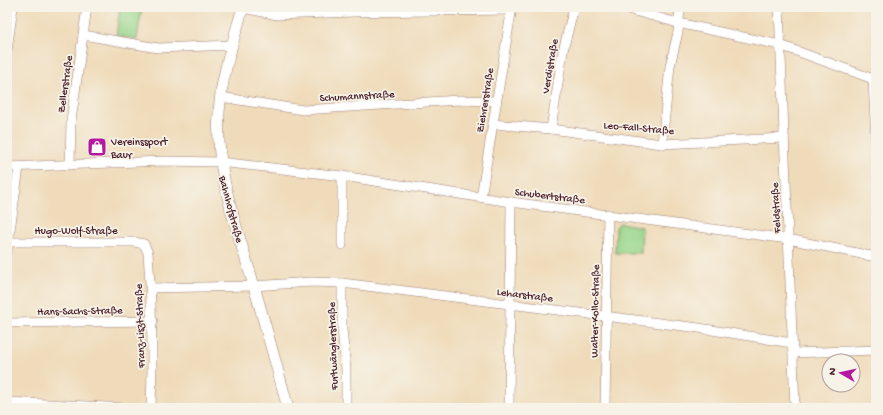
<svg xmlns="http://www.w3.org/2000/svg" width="883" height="415" font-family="'Gochi Hand',sans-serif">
<rect width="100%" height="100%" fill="#f7f3e8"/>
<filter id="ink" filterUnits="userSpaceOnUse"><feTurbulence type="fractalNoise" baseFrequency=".025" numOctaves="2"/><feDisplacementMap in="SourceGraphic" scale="8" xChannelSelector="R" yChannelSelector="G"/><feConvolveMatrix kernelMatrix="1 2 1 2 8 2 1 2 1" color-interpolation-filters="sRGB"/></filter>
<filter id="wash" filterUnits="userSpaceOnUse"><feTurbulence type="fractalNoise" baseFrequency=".012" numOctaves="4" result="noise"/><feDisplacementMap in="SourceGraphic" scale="16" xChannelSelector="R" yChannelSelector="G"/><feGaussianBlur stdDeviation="0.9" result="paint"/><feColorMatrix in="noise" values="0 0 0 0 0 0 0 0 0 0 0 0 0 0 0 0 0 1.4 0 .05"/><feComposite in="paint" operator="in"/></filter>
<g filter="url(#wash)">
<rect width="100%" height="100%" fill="#efdbba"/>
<g fill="#96d58a" stroke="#707a5a">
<path d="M 120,7 L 142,7 L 137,39 L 116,36 Z"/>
<path d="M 620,223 L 642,227 L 641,253 L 615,253 L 616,227 Z"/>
</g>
</g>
<g filter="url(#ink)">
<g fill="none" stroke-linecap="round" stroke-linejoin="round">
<defs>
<g id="minor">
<path d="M 620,7 L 678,23 L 780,45 L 876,80"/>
<path d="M 779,7 L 795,408"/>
<path d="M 243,8 L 277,15 L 354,12 L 511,10"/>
<path d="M 83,35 L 158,48 L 232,45"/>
<path d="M 7,51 L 13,7"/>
<path d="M 873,79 L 876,142"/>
<path d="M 220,97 L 303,110 L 459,100 L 496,101"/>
<path d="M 493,124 L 551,129 L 662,144 L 784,138"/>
<path d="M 551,129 L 563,51 L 574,7"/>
<path d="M 662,144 L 670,66 L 678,32 L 680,7"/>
<path d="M 70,165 L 71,121 L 87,7"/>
<path d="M 7,167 L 164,161 L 220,162 L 342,176 L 511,202 L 788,239 L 876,257"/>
<path d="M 342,176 L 342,245"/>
<path d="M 481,197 L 512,7"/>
<path d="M 8,242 L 134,242 L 144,244 L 148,253 C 152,305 153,356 151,408"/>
<path d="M 7,251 L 19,167"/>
<path d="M 342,283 L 342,329 L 346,369 L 346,408"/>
<path d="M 151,288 L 254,286 L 311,282 L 342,283 L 699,328 L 792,343"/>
<path d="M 7,323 L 153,321"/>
<path d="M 793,353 L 876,350"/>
<path d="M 7,402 L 126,408"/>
<path d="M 509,408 L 511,202"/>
<path d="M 605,408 L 608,214"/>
</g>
<path id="major" d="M 243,7 C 233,42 221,77 219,113 C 215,170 235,222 251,276 C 264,320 276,364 288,408"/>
</defs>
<use href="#minor" stroke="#9c7d72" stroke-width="10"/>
<use href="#major" stroke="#9c7d72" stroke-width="12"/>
<use href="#minor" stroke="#fff" stroke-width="9"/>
<use href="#major" stroke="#fff" stroke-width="11"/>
</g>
</g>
<defs>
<symbol id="shop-square" viewBox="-11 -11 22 22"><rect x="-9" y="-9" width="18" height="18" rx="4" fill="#b5179e" stroke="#f7f3e8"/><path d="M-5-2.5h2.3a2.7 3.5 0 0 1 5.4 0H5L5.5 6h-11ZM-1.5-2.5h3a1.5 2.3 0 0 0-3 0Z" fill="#fff"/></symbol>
</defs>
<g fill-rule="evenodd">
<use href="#shop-square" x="86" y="136" width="22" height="22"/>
</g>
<g text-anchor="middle" stroke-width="3.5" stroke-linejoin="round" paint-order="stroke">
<g font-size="11" fill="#4a1f2b" stroke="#f7f3e8">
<text transform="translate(549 66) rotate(-80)" y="4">Verdistraße</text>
<text transform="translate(64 84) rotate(-82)" y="4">Zellerstraße</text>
<text transform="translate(357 95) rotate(-3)" y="4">Schumannstraße</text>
<text transform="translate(484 100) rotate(-81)" y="4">Ziehrerstraße</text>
<text transform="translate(639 127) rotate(5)" y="4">Leo-Fall-Straße</text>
<text transform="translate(550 195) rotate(7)" y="4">Schubertstraße</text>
<text transform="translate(775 208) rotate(-93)" y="4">Feldstraße</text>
<text transform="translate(232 209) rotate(75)" y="4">Bahnhofstraße</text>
<text x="76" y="234">Hugo-Wolf-Straße</text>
<text transform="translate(525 294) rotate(7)" y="4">Leharstraße</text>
<text transform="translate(80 310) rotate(-1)" y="4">Hans-Sachs-Straße</text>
<text transform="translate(594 311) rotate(-89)" y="4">Walter-Kollo-Straße</text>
<text transform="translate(139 326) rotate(-92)" y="4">Franz-Liszt-Straße</text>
<text transform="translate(332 346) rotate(-92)" y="4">Furtwänglerstraße</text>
</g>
<g font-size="11" fill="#4a1f2b" stroke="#f7f3e8" text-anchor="start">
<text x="111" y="145">Vereinssport<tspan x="111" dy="13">Baur</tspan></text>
</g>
</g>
<rect width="883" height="415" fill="none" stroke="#f7f3e8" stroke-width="24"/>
<g transform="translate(841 373) rotate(279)"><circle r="19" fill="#f7f3e8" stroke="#b29e9c"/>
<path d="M0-3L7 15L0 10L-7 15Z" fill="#b5179e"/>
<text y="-6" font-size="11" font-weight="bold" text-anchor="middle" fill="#4a1f2b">N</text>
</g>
</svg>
